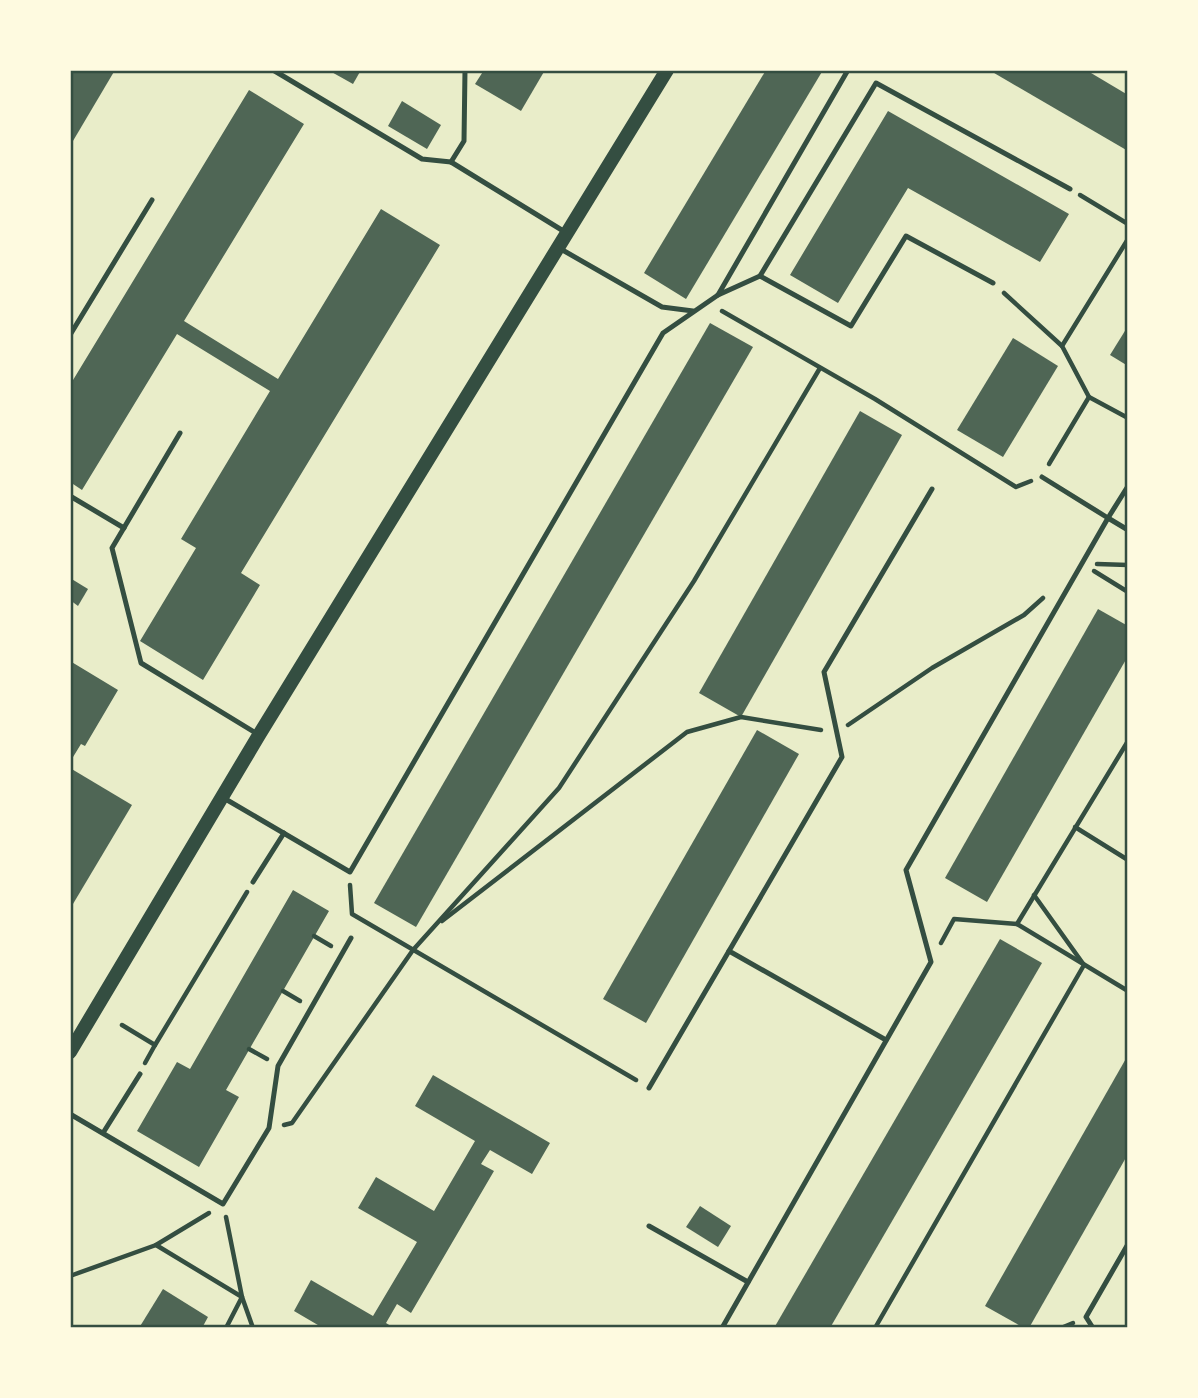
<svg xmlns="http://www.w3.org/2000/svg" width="1198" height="1398" font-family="'Fira Sans',sans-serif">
<rect width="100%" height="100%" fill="#e9edc9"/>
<g fill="#4f6655">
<path d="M 70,70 L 115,70 L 70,146 Z"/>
<path d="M 328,70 L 361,70 L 353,84 Z"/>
<path d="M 484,70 L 545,70 L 521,111 L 475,84 Z"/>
<path d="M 766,70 L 823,70 L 686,299 L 644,273 Z"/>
<path d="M 989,70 L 1086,70 L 1128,95 L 1128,151 Z"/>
<path d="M 249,90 L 304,124 L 184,321 L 278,379 L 381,209 L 440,245 L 241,573 L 260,585 L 203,680 L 140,641 L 196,548 L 181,539 L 270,391 L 177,334 L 82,490 L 70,482 L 70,385 Z"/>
<path d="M 402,101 L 441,125 L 427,149 L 388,126 Z"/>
<path d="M 888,111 L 1069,214 L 1040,262 L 908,188 L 838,303 L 790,275 Z"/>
<path d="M 710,323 L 753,347 L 416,927 L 374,903 Z"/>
<path d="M 1128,326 L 1128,366 L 1110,355 Z"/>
<path d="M 1013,338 L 1058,366 L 1003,457 L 957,430 Z"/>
<path d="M 860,411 L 902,435 L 741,717 L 699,693 Z"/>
<path d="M 70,578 L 88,589 L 78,606 L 70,600 Z"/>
<path d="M 1098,609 L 1128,626 L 1128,656 L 987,902 L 945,878 Z"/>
<path d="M 70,661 L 118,690 L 85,746 L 81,744 L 70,762 Z"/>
<path d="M 757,730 L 799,754 L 646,1023 L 603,999 Z"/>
<path d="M 70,768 L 132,805 L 70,909 Z"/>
<path d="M 293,890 L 329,911 L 226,1090 L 239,1097 L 199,1167 L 137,1131 L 177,1062 L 190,1069 Z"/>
<path d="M 1000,939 L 1042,963 L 830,1328 L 774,1328 Z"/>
<path d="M 1128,1055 L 1128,1154 L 1029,1328 L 1024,1328 L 985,1306 Z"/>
<path d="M 433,1075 L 550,1143 L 532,1174 L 490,1150 L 481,1164 L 494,1171 L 411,1313 L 397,1304 L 386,1323 L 394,1328 L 323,1328 L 294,1311 L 311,1280 L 373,1316 L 417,1242 L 358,1208 L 376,1177 L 434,1211 L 475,1141 L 415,1106 Z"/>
<path d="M 700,1206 L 731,1226 L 718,1247 L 686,1227 Z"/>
<path d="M 163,1289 L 208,1317 L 202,1328 L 139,1328 Z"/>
</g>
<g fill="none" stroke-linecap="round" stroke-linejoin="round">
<g stroke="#344e41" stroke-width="4.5">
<path d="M 1080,195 L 1128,224"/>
<path d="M 1128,239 L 1062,346 L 1089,397 L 1128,418"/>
<path d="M 1004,293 L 1062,346"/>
<path d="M 722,311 L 875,399 L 1016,487 L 1031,481"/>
<path d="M 1049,464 L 1089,397"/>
<path d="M 1097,564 L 1128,565"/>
<path d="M 1094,571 L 1128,592"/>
<path d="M 848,725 L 932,668 L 1024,615 L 1043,598"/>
<path d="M 1075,827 L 1128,860"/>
<path d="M 350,885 L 352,914 L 636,1080"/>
<path d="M 442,921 L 687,732 L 741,717 L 821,730"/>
<path d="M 1017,924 L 1128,741"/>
<path d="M 314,936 L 331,946"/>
<path d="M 941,943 L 954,919 L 1017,924 L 1128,991"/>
<path d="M 283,991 L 300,1001"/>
<path d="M 122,1025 L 155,1045 L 247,892"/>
<path d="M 249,1049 L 267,1059"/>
<path d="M 145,1063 L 155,1045"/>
<path d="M 284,1125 L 292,1123 L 413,950 L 559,788 L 694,581 L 820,368"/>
<path d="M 226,1217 L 242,1297 L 253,1328"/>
<path d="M 156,1245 L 209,1213"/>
<path d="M 70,1276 L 156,1245 L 242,1297 L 226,1328"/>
<path d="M 875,1328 L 1084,965 L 1034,895"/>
<path d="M 1061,1328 L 1073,1323"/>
</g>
<g stroke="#344e41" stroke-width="5">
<path d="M 273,70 L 422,159 L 451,162 L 565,232"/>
<path d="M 451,162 L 464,141 L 465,70"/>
<path d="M 559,248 L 662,307 L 693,311"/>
<path d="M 760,276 L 851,326 L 906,236 L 993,283"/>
<path d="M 718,295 L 760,276 L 876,83 L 1070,189"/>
<path d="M 70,335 L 152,200"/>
<path d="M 180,433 L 112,548 L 141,663 L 259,735"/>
<path d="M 1042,477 L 1108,518 L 1128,486"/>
<path d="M 70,496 L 124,528"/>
<path d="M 222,797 L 350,872 L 663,333 L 718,295 L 848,70"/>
<path d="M 253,882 L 284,833"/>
<path d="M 886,1040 L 729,951 L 842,757 L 824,672 L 932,489"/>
<path d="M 649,1088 L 729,951"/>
<path d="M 70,1114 L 223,1204 L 269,1128 L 278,1066 L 351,938"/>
<path d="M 103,1133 L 140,1074"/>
<path d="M 649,1226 L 748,1282"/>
<path d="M 722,1328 L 931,962 L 906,870 L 1108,518 L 1128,530"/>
<path d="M 1093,1328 L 1086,1317 L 1128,1244"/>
</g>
<path stroke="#344e41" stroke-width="14" d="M 70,1052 L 259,735 L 667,70"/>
</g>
<rect width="1198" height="1398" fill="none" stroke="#fefae0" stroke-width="144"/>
<rect x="72" y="72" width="1054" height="1254" fill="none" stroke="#344e41" stroke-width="2.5"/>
</svg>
